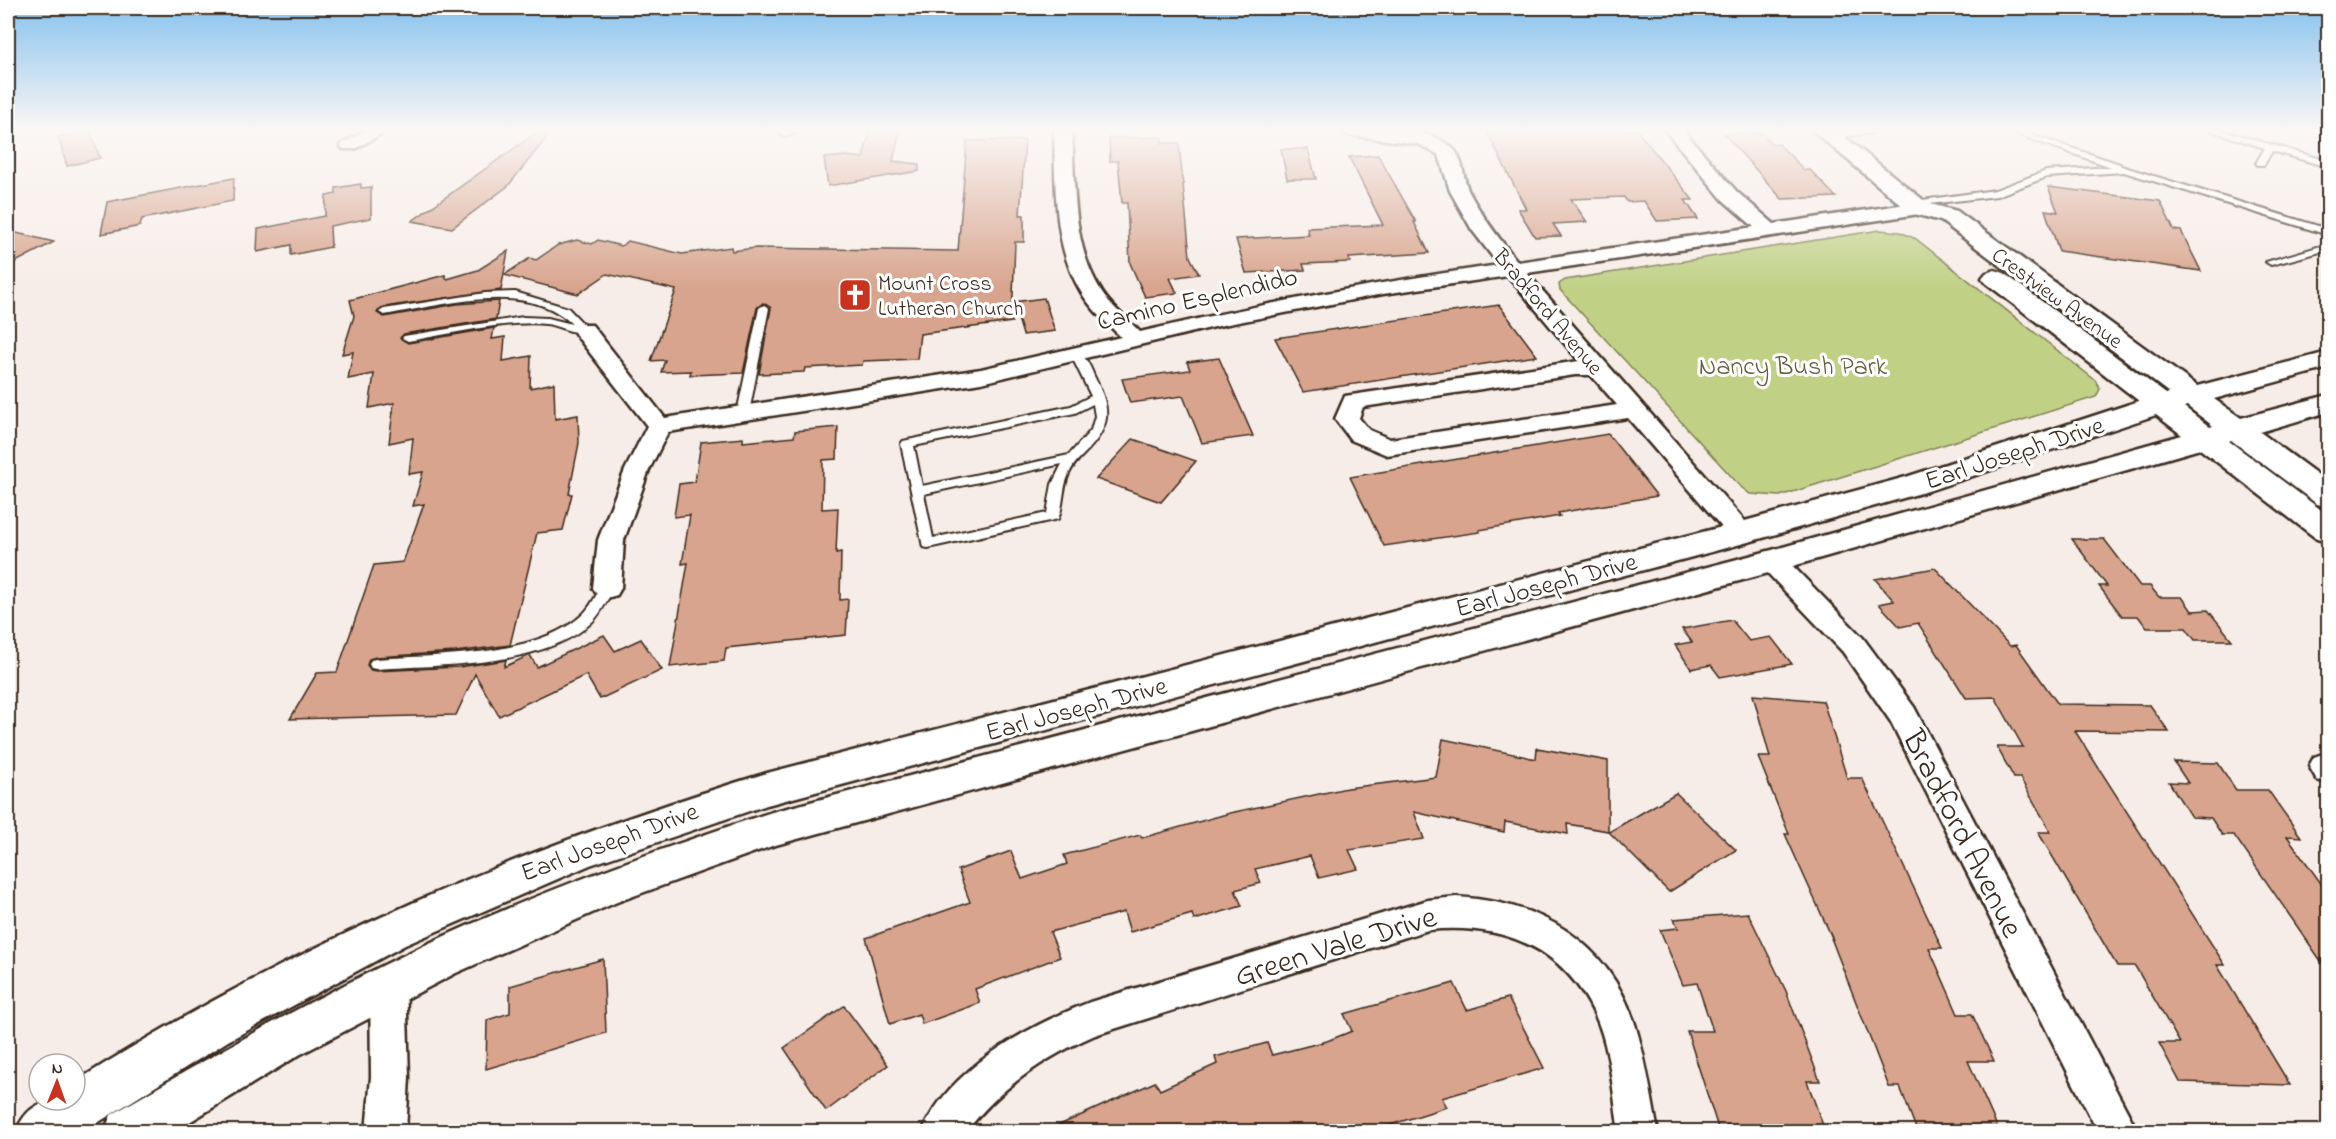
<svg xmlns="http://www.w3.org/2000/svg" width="2336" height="1139" font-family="'Indie Flower',sans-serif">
<rect width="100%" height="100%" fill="#f7ede8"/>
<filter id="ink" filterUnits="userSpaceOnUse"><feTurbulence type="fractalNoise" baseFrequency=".0167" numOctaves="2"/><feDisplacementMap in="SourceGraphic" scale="12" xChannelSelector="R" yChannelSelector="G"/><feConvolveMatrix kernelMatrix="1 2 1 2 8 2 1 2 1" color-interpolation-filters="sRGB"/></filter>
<g filter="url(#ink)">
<path fill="#c0d186" stroke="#7e7e52" stroke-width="1.5" d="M 1880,230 L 1900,232 L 1916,239 L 2095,380 L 2100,389 L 2096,397 L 1780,496 L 1750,494 L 1741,487 L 1560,290 L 1559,284 L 1565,280 Z"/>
<g fill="#d8a48d" stroke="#3b2a1e" stroke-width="1.5">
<path d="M 90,130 L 100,158 L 67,166 L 58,137 Z"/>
<path d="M 540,130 L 553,130 L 508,186 L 452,228 L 412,221 Z"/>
<path d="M 870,130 L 900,130 L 893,161 L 919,164 L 919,171 L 828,186 L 824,158 L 845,156 L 863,158 Z"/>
<path d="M 1486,130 L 1637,130 L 1693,200 L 1685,200 L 1698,219 L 1657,221 L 1644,201 L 1627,202 L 1624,197 L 1571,199 L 1587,222 L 1553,224 L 1561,236 L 1535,237 L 1518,209 L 1526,209 Z"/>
<path d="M 1761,132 L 1773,145 L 1779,144 L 1804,170 L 1810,170 L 1836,197 L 1782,199 L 1724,134 Z"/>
<path d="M 1162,137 L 1162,143 L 1179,143 L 1190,257 L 1199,274 L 1170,278 L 1177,293 L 1145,297 L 1130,263 L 1127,203 L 1122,203 L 1118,161 L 1110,161 L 1109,138 Z"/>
<path d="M 1025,140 L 1020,215 L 1024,215 L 1024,242 L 1015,242 L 1012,322 L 920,334 L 917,359 L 863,361 L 862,365 L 805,368 L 804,372 L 759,374 L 771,308 L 763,303 L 757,308 L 743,373 L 690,375 L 691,371 L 661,372 L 665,360 L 651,361 L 676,290 L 607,274 L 578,294 L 504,275 L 530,258 L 536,260 L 558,245 L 577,240 L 592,244 L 598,240 L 621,246 L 628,241 L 682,254 L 731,247 L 732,251 L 756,248 L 958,251 L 967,141 Z"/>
<path d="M 1281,149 L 1308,149 L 1316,179 L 1287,179 Z"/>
<path d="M 1378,155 L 1416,222 L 1414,222 L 1429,253 L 1349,258 L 1350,262 L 1303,264 L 1305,270 L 1246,273 L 1236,239 L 1309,235 L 1307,228 L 1383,225 L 1349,157 Z"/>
<path d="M 234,178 L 233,201 L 142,219 L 140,226 L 101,234 L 107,202 Z"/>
<path d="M 361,184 L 361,188 L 371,187 L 371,218 L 330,226 L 331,247 L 291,255 L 291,245 L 257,252 L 258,229 L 325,216 L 326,196 L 336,194 L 336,188 Z"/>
<path d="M 2048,187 L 2160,201 L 2174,230 L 2181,231 L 2201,271 L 2059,251 L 2045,210 L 2058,212 Z"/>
<path d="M 8,231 L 54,242 L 8,266 Z"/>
<path d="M 508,251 L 501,290 L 384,307 L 377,313 L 384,317 L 457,304 L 499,301 L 496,319 L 404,334 L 400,338 L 408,343 L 494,328 L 492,339 L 505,337 L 503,361 L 531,356 L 530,388 L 554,383 L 555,419 L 578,415 L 579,443 L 569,494 L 572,494 L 563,530 L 537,533 L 510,645 L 455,652 L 376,657 L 369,659 L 367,665 L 371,670 L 376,671 L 459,667 L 506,660 L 504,667 L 530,655 L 537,667 L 604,635 L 615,651 L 641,639 L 662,670 L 600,699 L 586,675 L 499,716 L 475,674 L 456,715 L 290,719 L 317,673 L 337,672 L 374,565 L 403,562 L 424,504 L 413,506 L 423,472 L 409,474 L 413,438 L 389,443 L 394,403 L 369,408 L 374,374 L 348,379 L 353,352 L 342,354 L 354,316 L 350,300 L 445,275 L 447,279 L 478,270 Z"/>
<path d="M 1044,298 L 1055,331 L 1023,335 L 1013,302 Z"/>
<path d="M 1499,305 L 1537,356 L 1303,392 L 1275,338 Z"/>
<path d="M 1219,358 L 1253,436 L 1202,443 L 1183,396 L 1130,403 L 1122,379 L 1190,370 L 1187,362 Z"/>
<path d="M 838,427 L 837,459 L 823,460 L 822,509 L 838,508 L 836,553 L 841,552 L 840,600 L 848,599 L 846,635 L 726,648 L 724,661 L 670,667 L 688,563 L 682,564 L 690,515 L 674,517 L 679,484 L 695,482 L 701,442 L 743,438 L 743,442 L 794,437 L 795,431 Z"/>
<path d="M 1608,434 L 1657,496 L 1558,513 L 1560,516 L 1479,530 L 1480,532 L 1384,546 L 1350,477 Z"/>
<path d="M 1133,439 L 1196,461 L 1161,502 L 1096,479 Z"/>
<path d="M 2072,539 L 2104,539 L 2140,586 L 2150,586 L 2159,597 L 2182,597 L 2192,611 L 2208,610 L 2232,640 L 2195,640 L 2186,628 L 2147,628 L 2138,616 L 2122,616 L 2099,586 L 2107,586 Z"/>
<path d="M 1935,568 L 2010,646 L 2016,645 L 2058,704 L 2150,705 L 2169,732 L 2075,731 L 2225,965 L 2217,965 L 2290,1085 L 2180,1082 L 2159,1043 L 2180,1043 L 2135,966 L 2117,966 L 2038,832 L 2051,832 L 2020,778 L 2014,778 L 1997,747 L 2023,747 L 1995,697 L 1966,698 L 1918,623 L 1900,627 L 1879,604 L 1894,601 L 1875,579 Z"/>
<path d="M 1732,620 L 1749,641 L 1771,637 L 1792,664 L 1720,677 L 1711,665 L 1691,669 L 1675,645 L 1692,642 L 1682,629 Z"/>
<path d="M 1753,695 L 1823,701 L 1847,778 L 1862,778 L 1942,948 L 1929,948 L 1958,1014 L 1972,1014 L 1994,1061 L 1968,1061 L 1999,1131 L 1917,1131 L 1900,1087 L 1889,1087 L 1831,938 L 1833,940 L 1785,834 L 1789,834 L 1758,757 L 1770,757 Z"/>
<path d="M 1443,739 L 1536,759 L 1537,748 L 1608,761 L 1608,831 L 1567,824 L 1568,834 L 1505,822 L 1504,832 L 1414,812 L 1424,839 L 1349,850 L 1358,869 L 1319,878 L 1310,856 L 1255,869 L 1261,883 L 1235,890 L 1242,906 L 1194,920 L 1192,914 L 1130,932 L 1124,912 L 1050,932 L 1060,957 L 975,989 L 980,1003 L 922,1024 L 919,1014 L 890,1024 L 866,938 L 970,902 L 958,870 L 1011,851 L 1022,879 L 1067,864 L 1064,855 L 1140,835 L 1142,838 L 1230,813 L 1347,788 L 1436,777 Z"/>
<path d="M 2174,762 L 2218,763 L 2236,790 L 2268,790 L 2301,837 L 2287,836 L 2328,893 L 2328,971 L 2234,835 L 2222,835 L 2211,818 L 2191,817 L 2169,782 L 2188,783 Z"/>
<path d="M 1676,793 L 1736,850 L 1669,892 L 1609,832 Z"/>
<path d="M 1748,913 L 1786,991 L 1820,1081 L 1807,1081 L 1825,1131 L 1719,1131 L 1687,1031 L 1713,1031 L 1697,983 L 1683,985 L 1660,930 L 1678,928 L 1674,919 Z"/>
<path d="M 603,959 L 606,1033 L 486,1069 L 487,1020 L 510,1013 L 510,986 Z"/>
<path d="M 1454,983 L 1467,1010 L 1508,998 L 1544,1068 L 1442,1098 L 1447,1107 L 1371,1131 L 1046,1131 L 1155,1082 L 1160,1090 L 1217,1064 L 1215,1057 L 1267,1043 L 1272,1055 L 1327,1041 L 1352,1031 L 1344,1014 Z"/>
<path d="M 844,1006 L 888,1065 L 826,1111 L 784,1048 Z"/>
</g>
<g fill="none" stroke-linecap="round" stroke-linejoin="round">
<defs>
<g id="lane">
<path d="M 1854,130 L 1875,130 L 1871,133 L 1829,139 L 1825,136 Z"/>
<path d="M 2005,130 L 2017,130 L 2120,164 L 2121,166 L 2328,229 L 2328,235 L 2124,172 L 2047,177 L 1997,196 L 1912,206 L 1910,204 L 1915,201 L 1995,190 L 2046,171 L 2111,167 Z"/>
<path d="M 2208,130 L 2221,130 L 2328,161 L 2328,167 L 2272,151 L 2264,165 L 2258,165 L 2256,163 L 2265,148 Z"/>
<path d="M 2328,244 L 2328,250 L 2271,265 L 2266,262 Z"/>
<path d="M 515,292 L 568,308 L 589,330 C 579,338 558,325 546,324 C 506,320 448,335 408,341 L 402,338 L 404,336 L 523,317 L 548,318 L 572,324 C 527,279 440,306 384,315 L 379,312 L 384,309 L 485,293 Z"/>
<path d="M 764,305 L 769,308 L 749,413 L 743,417 L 737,413 L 759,308 Z"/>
<path d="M 1077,352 C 1086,355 1091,369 1095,378 C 1110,407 1112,424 1089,449 C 1081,457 1073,464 1069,474 C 1062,488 1064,506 1058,519 L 928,548 L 923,547 L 901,444 L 903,441 L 1071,406 L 1091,396 L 1071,355 ZM 1093,404 L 1095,416 L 1091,430 L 1069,455 L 922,486 L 914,446 L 1075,413 ZM 1062,464 L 1052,484 L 1047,513 L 933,538 L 924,494 Z"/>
<path d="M 607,583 L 614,588 C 607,600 601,614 591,623 C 543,667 438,665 376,669 L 371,668 L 369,664 L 371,660 L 376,659 C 434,655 537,657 582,615 C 591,607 596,595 602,585 Z"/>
</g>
<g id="street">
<path d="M 366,130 L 388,130 L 355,149 L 343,149 L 340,145 Z"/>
<path d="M 779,130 L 797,130 L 797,131 L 788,136 L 782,135 Z"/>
<path d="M 1054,130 L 1072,130 C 1075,183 1071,245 1102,292 C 1112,308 1128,319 1140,332 C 1259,304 1378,282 1499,265 L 1472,230 L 1450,191 L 1439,155 L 1418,144 L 1348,135 L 1339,130 C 1374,130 1423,123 1451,147 C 1465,159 1462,179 1470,194 C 1484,219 1500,240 1518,262 L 1754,227 L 1723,200 L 1665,130 L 1683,130 L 1737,192 L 1774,224 L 1919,202 L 1929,208 L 1919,214 L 1527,273 L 1750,527 L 1754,533 L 1750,539 L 1741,542 L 1732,539 L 1628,418 L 1387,455 L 1351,440 L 1335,419 L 1345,396 L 1579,361 L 1508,276 L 1383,294 L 1223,325 L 981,383 L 668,432 L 649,470 L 624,540 L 621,588 L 617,595 L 607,598 L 597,595 L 593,588 L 598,540 L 625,470 L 647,426 L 576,335 L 573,330 L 576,325 L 592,325 L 665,418 L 981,369 L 1121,337 C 1106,322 1091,309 1081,292 C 1052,244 1056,184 1054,130 ZM 1575,375 L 1591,375 L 1617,405 L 1390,439 L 1369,430 L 1359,418 L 1363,407 Z"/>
<path d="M 1772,552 L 1781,554 L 1863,638 L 1914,707 L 2138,1132 L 2098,1132 L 1891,722 L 1843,652 L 1763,568 L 1759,561 L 1763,554 Z"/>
<path d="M 2325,753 L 2328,755 L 2328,784 L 2317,780 L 2309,766 L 2314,757 Z"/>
<path d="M 1456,897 C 1540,902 1607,940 1635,1024 C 1646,1059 1651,1095 1658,1132 L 1619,1132 C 1613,1094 1611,1050 1595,1015 C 1563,945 1500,923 1428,930 L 1095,1035 C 1045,1057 999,1088 966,1132 L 922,1132 C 948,1069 1030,1025 1090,1002 L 1428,900 Z"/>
<path d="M 388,965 L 401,970 L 406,982 L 409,1077 L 406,1132 L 366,1132 L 371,1077 L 370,982 L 375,970 Z"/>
</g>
<path id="secondary" d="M 1812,130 L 1836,130 L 1927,203 L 1957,211 L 2197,386 L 2328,352 L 2328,368 L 2214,399 L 2241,418 L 2328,395 L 2328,412 L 2260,432 L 2328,482 L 2328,507 L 2317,504 L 2231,440 L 2229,441 L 2328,515 L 2328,542 L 2317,539 L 2200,449 L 1772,572 L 772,846 L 617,902 L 456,973 L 299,1055 L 173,1132 L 104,1132 L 111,1115 C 213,1054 316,997 423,946 C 536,893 654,851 772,812 L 1772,550 L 2182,435 L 2156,415 L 1928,491 L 1752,541 L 767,805 L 590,865 L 405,945 L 228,1041 L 83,1132 L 16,1132 C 28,1102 46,1100 75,1100 L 75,1082 C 292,945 522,847 767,773 L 1741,522 L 1906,477 L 2139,401 L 1986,283 L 1982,278 L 1986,273 L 1995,270 L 2004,273 L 2166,394 L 2169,393 L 1941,221 L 1911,213 ZM 2187,406 L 2213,426 L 2210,427 L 2184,407 Z"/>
</defs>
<use href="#lane" stroke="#3b2a1e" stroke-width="4"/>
<use href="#street" stroke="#3b2a1e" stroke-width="5"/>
<use href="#secondary" stroke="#3b2a1e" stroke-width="5"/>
<use href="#lane" fill="#fff" fill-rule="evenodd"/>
<use href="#street" fill="#fff" fill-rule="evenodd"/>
<use href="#secondary" fill="#fff" fill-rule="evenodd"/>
</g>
</g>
<linearGradient id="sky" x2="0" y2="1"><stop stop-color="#87c2ee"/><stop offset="0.45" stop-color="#fbf7f5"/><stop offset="1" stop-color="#fbf7f5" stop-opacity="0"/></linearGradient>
<rect width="2336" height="289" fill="url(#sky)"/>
<defs>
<symbol id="church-square" viewBox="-11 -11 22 22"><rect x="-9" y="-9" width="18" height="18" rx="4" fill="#c8321e" stroke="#fff"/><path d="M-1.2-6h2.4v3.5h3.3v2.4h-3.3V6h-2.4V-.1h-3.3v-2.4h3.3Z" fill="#fff"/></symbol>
</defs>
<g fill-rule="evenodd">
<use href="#church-square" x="836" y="276" width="38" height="38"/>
</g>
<g text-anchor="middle" stroke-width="6" stroke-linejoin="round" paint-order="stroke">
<g font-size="22" fill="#3b2a1e" stroke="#fff" text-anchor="start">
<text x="878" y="290">Mount Cross<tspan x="878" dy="25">Lutheran Church</tspan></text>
</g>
<g font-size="22" fill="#3b2a1e" stroke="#fff">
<text transform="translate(2058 297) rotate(36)" y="8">Crestview Avenue</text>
<text transform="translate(1549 311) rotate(50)" y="8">Bradford Avenue</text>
</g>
<g font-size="26" fill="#3b2a1e" stroke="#fff">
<text transform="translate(1197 298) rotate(-13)" y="9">Camino Esplendido</text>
<text transform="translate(2014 452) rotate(-18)" y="9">Earl Joseph Drive</text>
<text transform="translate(1546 584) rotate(-15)" y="9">Earl Joseph Drive</text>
<text transform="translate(1076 708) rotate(-15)" y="9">Earl Joseph Drive</text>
<text transform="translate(609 841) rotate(-20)" y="9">Earl Joseph Drive</text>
</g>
<g font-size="26" fill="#635c3d" stroke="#fff">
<text x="1793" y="374">Nancy Bush Park</text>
</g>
<g font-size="32" fill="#3b2a1e" stroke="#fff">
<text transform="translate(1964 833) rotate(63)" y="11">Bradford Avenue</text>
<text transform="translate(1335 945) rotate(-17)" y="11">Green Vale Drive</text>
</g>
</g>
<rect width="2336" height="1139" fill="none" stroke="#fff" stroke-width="30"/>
<rect x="15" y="15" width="2306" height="1109" fill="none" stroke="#3b2a1e" stroke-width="2" filter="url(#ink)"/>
<g transform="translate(57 1082) rotate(1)"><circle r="28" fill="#ffffff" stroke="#b1aaa5" stroke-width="1.5"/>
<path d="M0-4.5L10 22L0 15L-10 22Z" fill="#c8321e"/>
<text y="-9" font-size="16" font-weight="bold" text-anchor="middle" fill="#3b2a1e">N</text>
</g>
</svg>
